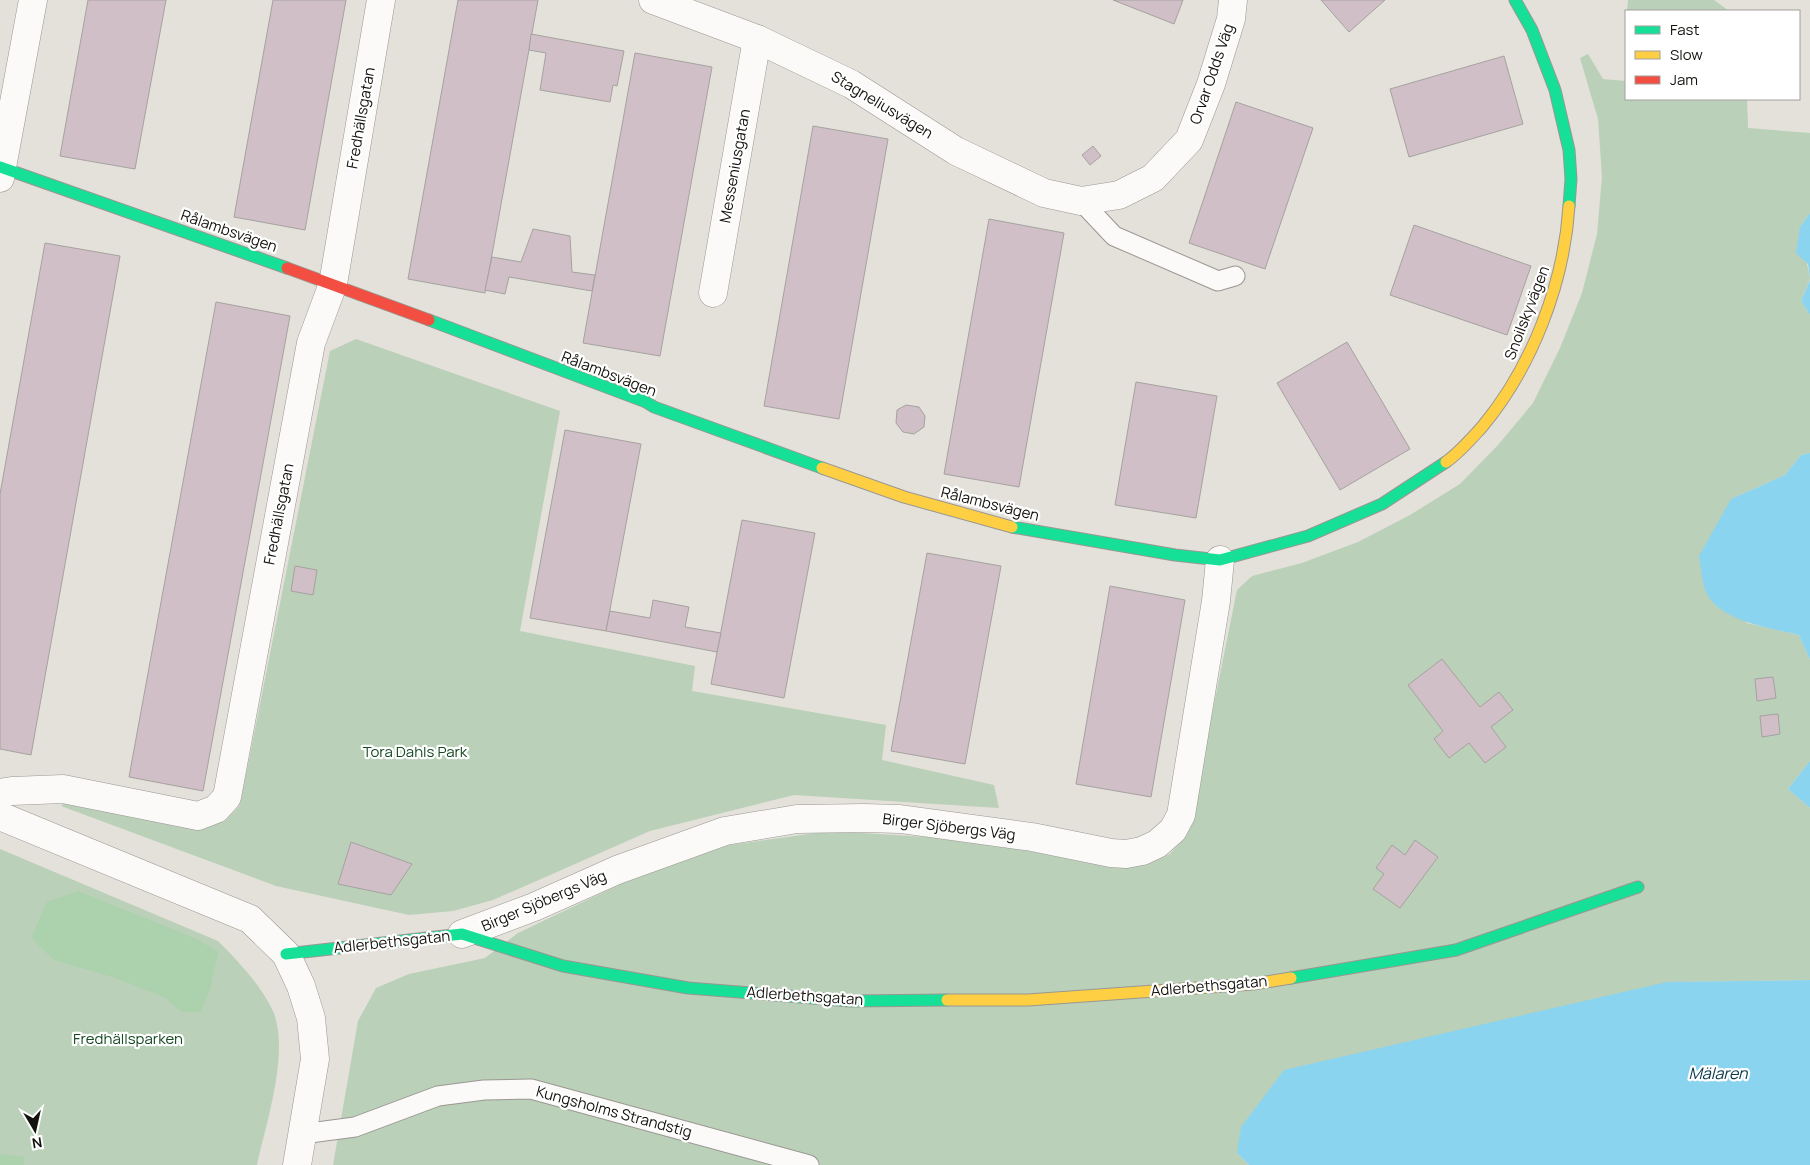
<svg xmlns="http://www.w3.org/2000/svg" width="1810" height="1165" font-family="Manrope,sans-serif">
<rect width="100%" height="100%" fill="#e4e1da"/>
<g fill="#bad0b8">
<path d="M 1628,0 L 1714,0 L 1729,11 L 1627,11 Z"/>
<path d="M 1588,54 L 1603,79 L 1626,81 L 1626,99 L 1747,99 L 1748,128 L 1810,133 L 1810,213 L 1800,227 L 1810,279 L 1801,301 L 1810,315 L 1810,453 L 1801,455 L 1785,475 L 1731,499 L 1747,623 L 1799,635 L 1810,660 L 1810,761 L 1788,789 L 1810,808 L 1810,980 L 1667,982 L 1237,1153 L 1249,1165 L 333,1165 L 358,1021 L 376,988 L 409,974 L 485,958 L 518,933 L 627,881 L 729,845 L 830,831 L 975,840 L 1114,868 L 1142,865 L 1170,854 L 1188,833 L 1237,590 L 1252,576 L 1302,563 L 1358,542 L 1410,515 L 1460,484 L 1498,445 L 1533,403 L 1560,348 L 1582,293 L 1597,234 L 1602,177 L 1598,119 L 1580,58 Z"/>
<path d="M 356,339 L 560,411 L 520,631 L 695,666 L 692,691 L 886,725 L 882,760 L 994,785 L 999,808 L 794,795 L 650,831 L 493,900 L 453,911 L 409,915 L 276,886 L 61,806 L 67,800 L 199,825 L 225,821 L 240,805 L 330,351 Z"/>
<path d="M 0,849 L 218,941 C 238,961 258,982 271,1007 C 292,1046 266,1123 257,1165 L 0,1165 Z"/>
</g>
<g fill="#acd2ad">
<path d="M 78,891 L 197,939 L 218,952 L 211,986 L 201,1012 L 182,1012 L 164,997 L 112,977 L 54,960 L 31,938 L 47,902 Z"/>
<path d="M 0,1154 L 24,1157 L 24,1165 L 0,1165 Z"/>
</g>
<g fill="#8ad4f0">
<path d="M 1810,213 L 1810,279 L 1808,264 L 1796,253 L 1800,227 Z"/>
<path d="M 1810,280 L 1810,315 L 1801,301 Z"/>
<path d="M 1810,453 L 1810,660 L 1799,635 C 1771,628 1722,622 1707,594 C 1702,585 1701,566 1699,556 L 1731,499 L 1785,475 L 1801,455 Z"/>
<path d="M 1810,761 L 1810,808 L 1788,789 Z"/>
<path d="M 1810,980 L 1810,1165 L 1249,1165 L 1237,1153 L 1241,1127 L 1284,1070 L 1667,982 Z"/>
</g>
<g fill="#d0bfc6" stroke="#a5a2a0">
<path d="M 88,0 L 166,0 L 135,169 L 60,156 Z"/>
<path d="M 273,0 L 346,0 L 305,230 L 234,217 Z"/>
<path d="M 458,0 L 538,0 L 485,293 L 408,279 Z"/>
<path d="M 1113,0 L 1183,0 L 1174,24 Z"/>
<path d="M 1321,0 L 1385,0 L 1349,32 Z"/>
<path d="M 531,34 L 624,51 L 617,86 L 613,85 L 610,102 L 540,90 L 546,53 L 529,50 Z"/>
<path d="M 635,53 L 712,67 L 660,356 L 583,343 Z"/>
<path d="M 1504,56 L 1523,124 L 1409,157 L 1390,89 Z"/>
<path d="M 1236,102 L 1313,128 L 1265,269 L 1189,243 Z"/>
<path d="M 813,126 L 888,139 L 839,419 L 764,406 Z"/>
<path d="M 1093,146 L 1101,156 L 1090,165 L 1082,155 Z"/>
<path d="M 989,219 L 1064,233 L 1019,487 L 944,474 Z"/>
<path d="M 1414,225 L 1531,266 L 1507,335 L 1390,295 Z"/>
<path d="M 533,229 L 570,236 L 572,272 L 595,275 L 592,291 L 509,277 L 505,294 L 485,290 L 492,257 L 521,262 Z"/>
<path d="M 45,243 L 120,256 L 31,755 L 0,749 L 0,494 Z"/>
<path d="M 216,302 L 290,316 L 203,791 L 129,777 Z"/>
<path d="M 1347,342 L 1410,449 L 1340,490 L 1277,383 Z"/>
<path d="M 1136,382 L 1217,396 L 1196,518 L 1115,505 Z"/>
<path d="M 906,405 L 919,407 L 925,416 L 924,427 L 914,434 L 903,432 L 896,423 L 897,410 Z"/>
<path d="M 565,430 L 641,444 L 606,631 L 530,618 Z"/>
<path d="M 742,520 L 815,533 L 784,698 L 711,684 Z"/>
<path d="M 927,553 L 1001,566 L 965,764 L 891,751 Z"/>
<path d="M 295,566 L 317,570 L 313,595 L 291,591 Z"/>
<path d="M 1110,586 L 1185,600 L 1151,797 L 1076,784 Z"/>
<path d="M 653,600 L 689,607 L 685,627 L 721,633 L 717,652 L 606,631 L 610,611 L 650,618 Z"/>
<path d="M 1442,659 L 1480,707 L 1499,692 L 1513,710 L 1491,727 L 1506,747 L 1485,763 L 1469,743 L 1449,758 L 1434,739 L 1443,731 L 1408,685 Z"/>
<path d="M 1773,677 L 1776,698 L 1757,701 L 1755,679 Z"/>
<path d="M 1778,714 L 1780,734 L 1762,737 L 1760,716 Z"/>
<path d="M 1415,840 L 1438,857 L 1400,908 L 1373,889 L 1384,874 L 1376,868 L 1392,845 L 1405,855 Z"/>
<path d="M 351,842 L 412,864 L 391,895 L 338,884 Z"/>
</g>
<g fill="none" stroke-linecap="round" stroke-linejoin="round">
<defs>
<g id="lane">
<path d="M 1081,201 L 1114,236 L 1218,281 L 1235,276"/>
<path d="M 302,1134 L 355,1127 L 438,1096 L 484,1090 L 531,1089 L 809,1165"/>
</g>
<g id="street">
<path d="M 653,0 L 757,39 L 851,84 L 956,151 L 1044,193 L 1081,201 L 1119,195 L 1153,178 L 1189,140 L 1211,84 L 1231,19 L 1233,0"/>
<path d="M 0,178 L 33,0"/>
<path d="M 713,293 L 757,39"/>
<path d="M 0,793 L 12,791 L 63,789 L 198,816 L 216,809 L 227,797 L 311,343 L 333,284 L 381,0"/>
<path d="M 0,816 L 250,919 L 286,954 L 301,986 L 311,1018 L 315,1059 L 297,1165"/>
<path d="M 462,934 L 534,907 L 617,870 L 725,831 L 797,819 L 864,818 L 900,819 L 1032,837 L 1111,853 L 1126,854 L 1142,851 L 1157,844 L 1173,830 L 1181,815 L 1216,601 L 1220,560"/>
</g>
<g id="fast">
<path d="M 1515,0 L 1532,30 L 1555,90 L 1569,150 L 1571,179 L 1569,206"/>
<path d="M 0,167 L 287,268"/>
<path d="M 429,320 L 646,402 L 654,407 L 822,468"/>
<path d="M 1012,527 L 1175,555 L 1220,560 L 1308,536 L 1382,504 L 1446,462"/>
<path d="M 286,954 L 462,934 L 563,966 L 688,988 L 850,1001 L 947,1000"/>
<path d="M 1291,978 L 1456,950 L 1638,887"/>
</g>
<g id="slow">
<path d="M 1446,462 C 1459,453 1471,439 1482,427 C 1532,367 1564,284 1569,206"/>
<path d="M 822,468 L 904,497 L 1012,527"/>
<path d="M 947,1000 L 1028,1000 L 1253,984 L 1291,978"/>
</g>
<path id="jam" d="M 287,268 L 429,320"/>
</defs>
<use href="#lane" stroke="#9a9792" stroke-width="21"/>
<use href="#street" stroke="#9a9792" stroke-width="29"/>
<use href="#fast" stroke="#9a9792" stroke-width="13"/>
<use href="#slow" stroke="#9a9792" stroke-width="13"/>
<use href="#jam" stroke="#9a9792" stroke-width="13"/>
<use href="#lane" stroke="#fbfaf9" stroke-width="19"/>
<use href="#street" stroke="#fbfaf9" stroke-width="28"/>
<use href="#fast" stroke="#16e098" stroke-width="11"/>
<use href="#slow" stroke="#ffcf43" stroke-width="11"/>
<use href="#jam" stroke="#f24e42" stroke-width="11"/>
</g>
<g text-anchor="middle" stroke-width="4.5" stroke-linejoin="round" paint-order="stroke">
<g font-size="15" fill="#14120d" stroke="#fff">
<text transform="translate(1212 74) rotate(-71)" y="5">Orvar Odds Väg</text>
<text transform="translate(882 105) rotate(31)" y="5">Stagneliusvägen</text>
<text transform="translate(361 118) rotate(-80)" y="5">Fredhällsgatan</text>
<text transform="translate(735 166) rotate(-80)" y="5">Messeniusgatan</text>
<text transform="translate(229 231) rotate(19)" y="5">Rålambsvägen</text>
<text transform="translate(1527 313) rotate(-69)" y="5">Snoilskyvägen</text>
<text transform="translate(609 374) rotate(21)" y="5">Rålambsvägen</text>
<text transform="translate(990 504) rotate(14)" y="5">Rålambsvägen</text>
<text transform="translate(279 514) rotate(-79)" y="5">Fredhällsgatan</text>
<text transform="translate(949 827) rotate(7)" y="5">Birger Sjöbergs Väg</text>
<text transform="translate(544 901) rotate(-23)" y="5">Birger Sjöbergs Väg</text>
<text transform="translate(392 942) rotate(-6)" y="5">Adlerbethsgatan</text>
<text transform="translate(1209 986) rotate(-5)" y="5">Adlerbethsgatan</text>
<text transform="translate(805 996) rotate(4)" y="5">Adlerbethsgatan</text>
<text transform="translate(614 1112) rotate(15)" y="5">Kungsholms Strandstig</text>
</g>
<g font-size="15" fill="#154921" stroke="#fff">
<text x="415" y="757">Tora Dahls Park</text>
<text x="128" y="1044">Fredhällsparken</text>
</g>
<g font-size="16" font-style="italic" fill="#06394a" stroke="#fff">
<text x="1718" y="1079">Mälaren</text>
</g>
</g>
<rect x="1625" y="10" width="175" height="90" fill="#ffffff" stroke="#a1a09e"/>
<rect x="1635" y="26" width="25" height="8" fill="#16e098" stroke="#a1a09e"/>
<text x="1670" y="35" font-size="15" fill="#14120d">Fast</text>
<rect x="1635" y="51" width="25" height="8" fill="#ffcf43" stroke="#a1a09e"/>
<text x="1670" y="60" font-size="15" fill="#14120d">Slow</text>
<rect x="1635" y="76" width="25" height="8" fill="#f24e42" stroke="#a1a09e"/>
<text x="1670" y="85" font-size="15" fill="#14120d">Jam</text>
<g transform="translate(35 1130) rotate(171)" stroke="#ffffff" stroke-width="4" paint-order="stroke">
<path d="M0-4L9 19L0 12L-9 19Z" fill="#14120d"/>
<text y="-8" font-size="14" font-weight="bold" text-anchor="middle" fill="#14120d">N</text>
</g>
</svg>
